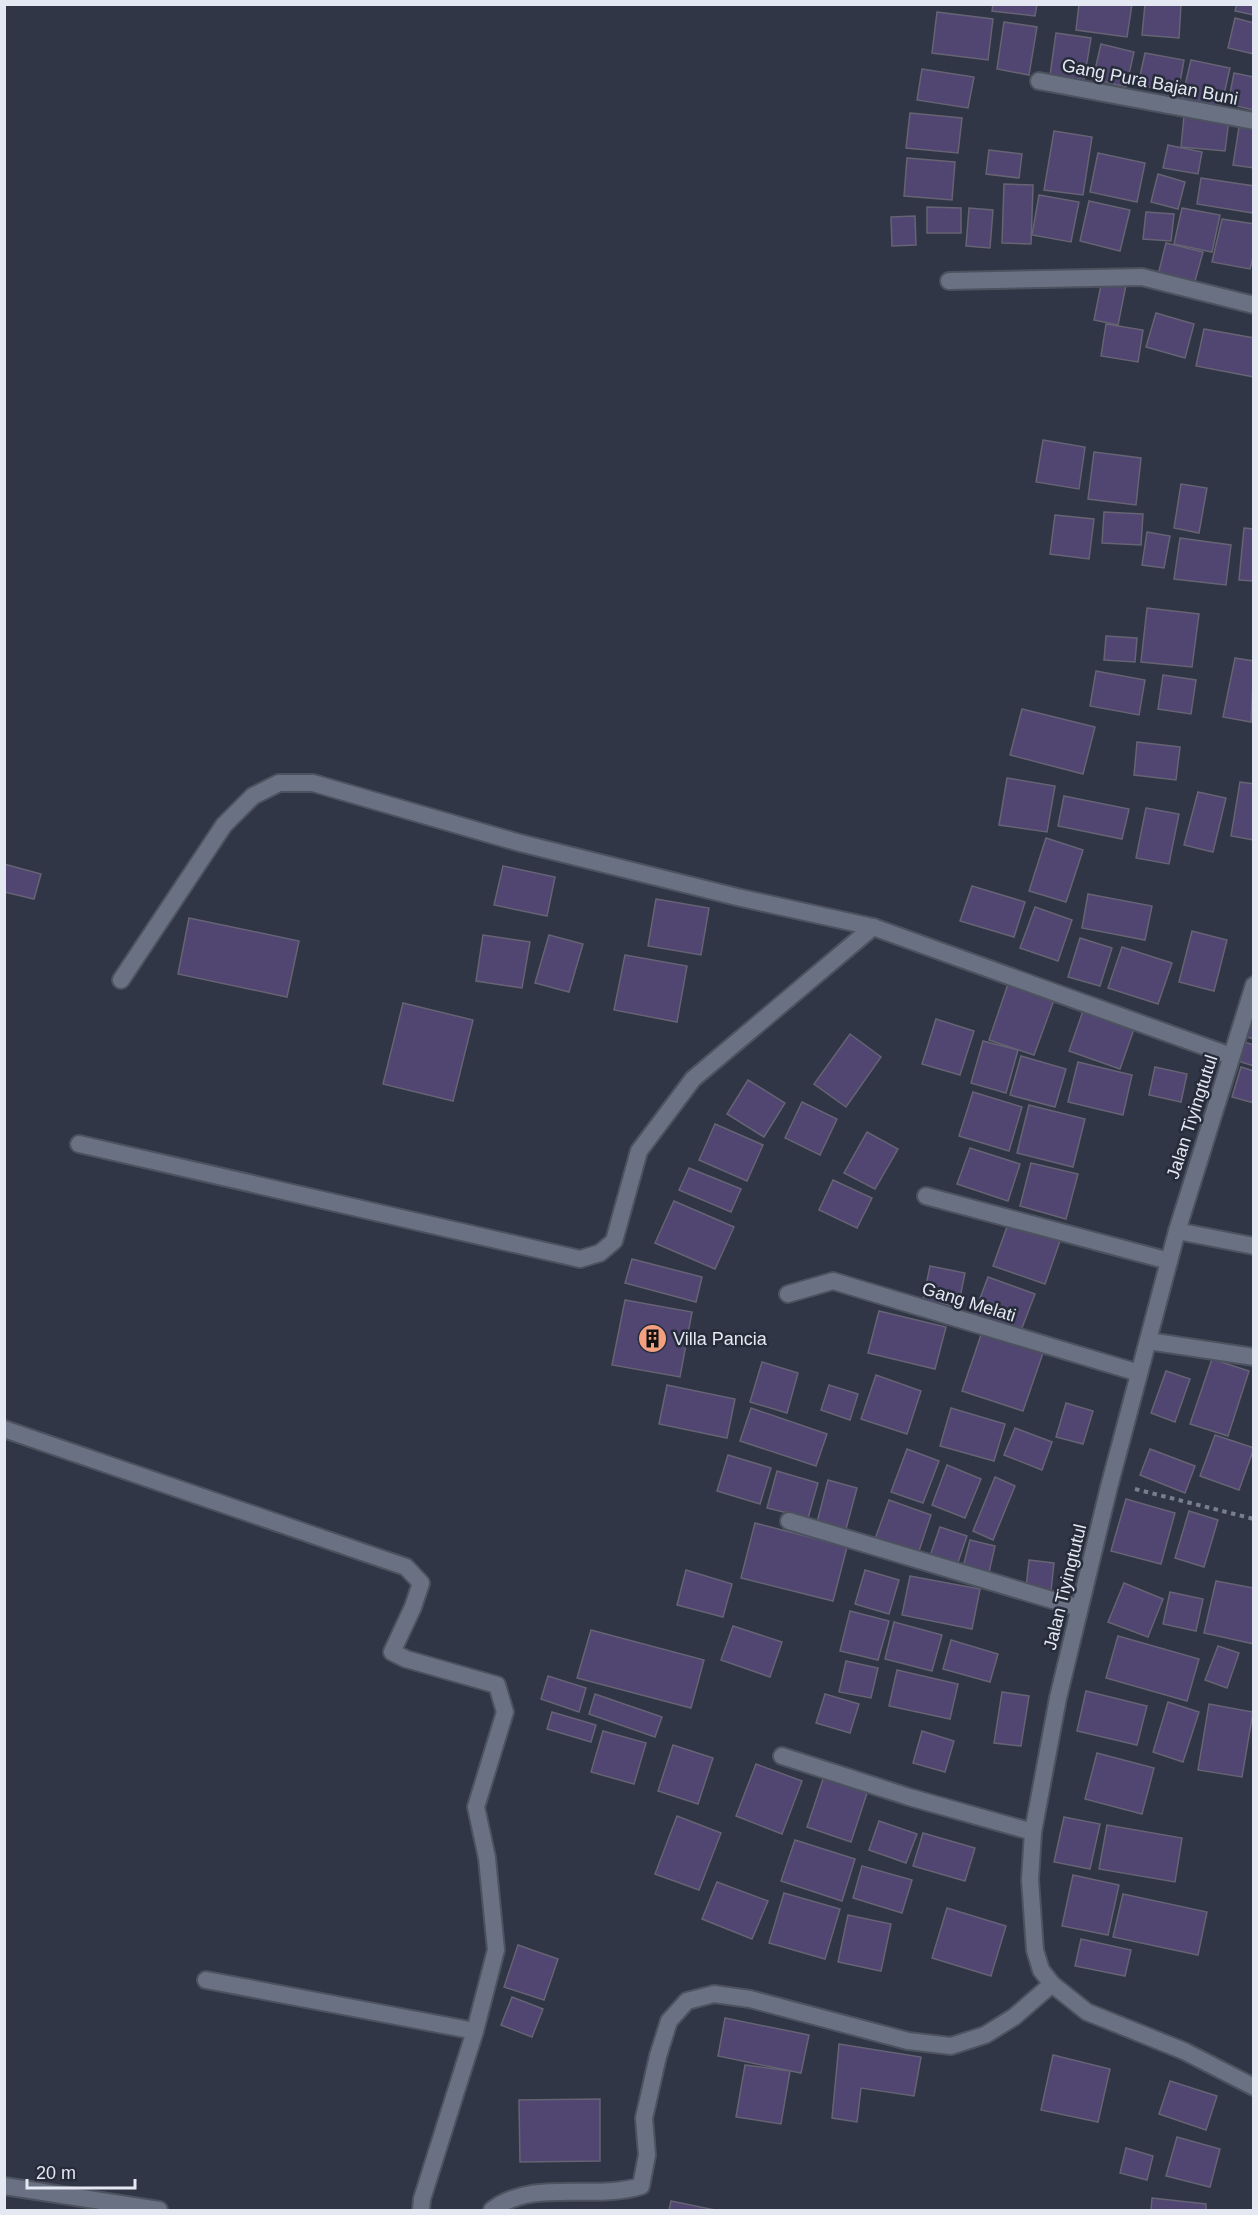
<svg xmlns="http://www.w3.org/2000/svg" width="1258" height="2215" font-family="Helvetica,sans-serif">
<rect width="100%" height="100%" fill="#303645"/>
<g fill="#504671" stroke="#666374" stroke-width="1.5">
<path d="M 993,4 L 1037,4 L 1035,16 L 992,11 Z"/>
<path d="M 1079,4 L 1132,4 L 1127,37 L 1076,30 Z"/>
<path d="M 1145,4 L 1181,4 L 1179,38 L 1142,35 Z"/>
<path d="M 1237,4 L 1254,4 L 1254,15 L 1235,11 Z"/>
<path d="M 937,12 L 993,19 L 988,60 L 932,53 Z"/>
<path d="M 1235,18 L 1254,23 L 1254,54 L 1228,48 Z"/>
<path d="M 1004,22 L 1037,27 L 1029,75 L 997,69 Z"/>
<path d="M 1056,33 L 1091,38 L 1084,80 L 1050,75 Z"/>
<path d="M 1101,44 L 1134,52 L 1126,87 L 1093,79 Z"/>
<path d="M 1145,53 L 1184,60 L 1178,93 L 1138,85 Z"/>
<path d="M 1191,60 L 1230,68 L 1221,107 L 1182,98 Z"/>
<path d="M 922,69 L 974,77 L 968,108 L 917,100 Z"/>
<path d="M 1234,73 L 1254,77 L 1254,110 L 1228,104 Z"/>
<path d="M 910,113 L 962,118 L 958,153 L 906,148 Z"/>
<path d="M 1184,116 L 1229,119 L 1225,151 L 1181,147 Z"/>
<path d="M 1239,127 L 1254,129 L 1254,168 L 1233,165 Z"/>
<path d="M 1054,131 L 1092,137 L 1083,195 L 1044,190 Z"/>
<path d="M 1168,145 L 1202,152 L 1198,174 L 1163,168 Z"/>
<path d="M 989,150 L 1022,154 L 1019,178 L 986,174 Z"/>
<path d="M 1098,153 L 1145,163 L 1137,202 L 1090,192 Z"/>
<path d="M 907,158 L 955,162 L 952,200 L 904,196 Z"/>
<path d="M 1158,174 L 1185,182 L 1178,209 L 1151,202 Z"/>
<path d="M 1201,178 L 1254,186 L 1253,213 L 1197,204 Z"/>
<path d="M 1004,184 L 1033,185 L 1031,244 L 1002,243 Z"/>
<path d="M 1039,195 L 1079,202 L 1071,242 L 1032,235 Z"/>
<path d="M 1089,201 L 1130,210 L 1120,251 L 1080,241 Z"/>
<path d="M 927,207 L 961,208 L 961,233 L 927,233 Z"/>
<path d="M 969,208 L 993,210 L 990,248 L 966,246 Z"/>
<path d="M 1182,208 L 1220,215 L 1212,252 L 1174,244 Z"/>
<path d="M 1146,212 L 1174,214 L 1171,241 L 1143,239 Z"/>
<path d="M 915,216 L 916,245 L 892,246 L 891,217 Z"/>
<path d="M 1222,219 L 1254,224 L 1254,253 L 1250,269 L 1212,262 Z"/>
<path d="M 1166,243 L 1203,252 L 1193,288 L 1157,279 Z"/>
<path d="M 1102,280 L 1126,285 L 1118,325 L 1094,320 Z"/>
<path d="M 1156,313 L 1194,324 L 1185,358 L 1146,347 Z"/>
<path d="M 1106,324 L 1143,330 L 1138,362 L 1101,356 Z"/>
<path d="M 1204,329 L 1254,338 L 1254,377 L 1196,366 Z"/>
<path d="M 1043,440 L 1085,447 L 1079,489 L 1036,482 Z"/>
<path d="M 1094,452 L 1141,458 L 1136,505 L 1088,499 Z"/>
<path d="M 1181,484 L 1207,488 L 1199,533 L 1174,528 Z"/>
<path d="M 1104,512 L 1143,514 L 1141,545 L 1102,543 Z"/>
<path d="M 1055,515 L 1094,519 L 1089,559 L 1050,554 Z"/>
<path d="M 1244,528 L 1254,529 L 1254,581 L 1239,580 Z"/>
<path d="M 1147,532 L 1170,536 L 1164,568 L 1142,565 Z"/>
<path d="M 1180,538 L 1231,545 L 1226,585 L 1174,579 Z"/>
<path d="M 1147,608 L 1199,614 L 1192,667 L 1141,662 Z"/>
<path d="M 1106,636 L 1137,638 L 1135,662 L 1104,660 Z"/>
<path d="M 1235,658 L 1254,661 L 1251,722 L 1223,717 Z"/>
<path d="M 1096,671 L 1145,680 L 1139,715 L 1090,706 Z"/>
<path d="M 1163,675 L 1196,680 L 1191,714 L 1158,709 Z"/>
<path d="M 1022,709 L 1095,727 L 1083,774 L 1010,755 Z"/>
<path d="M 1137,742 L 1180,747 L 1176,780 L 1134,775 Z"/>
<path d="M 1007,778 L 1055,786 L 1047,832 L 999,825 Z"/>
<path d="M 1240,782 L 1254,784 L 1254,840 L 1231,836 Z"/>
<path d="M 1198,792 L 1226,798 L 1213,852 L 1184,845 Z"/>
<path d="M 1064,796 L 1129,809 L 1122,839 L 1058,826 Z"/>
<path d="M 1146,808 L 1179,814 L 1169,864 L 1136,858 Z"/>
<path d="M 1046,838 L 1083,850 L 1066,902 L 1029,891 Z"/>
<path d="M 4,864 L 41,874 L 34,899 L 4,892 Z"/>
<path d="M 503,866 L 555,877 L 547,916 L 494,905 Z"/>
<path d="M 972,886 L 1025,902 L 1014,937 L 960,921 Z"/>
<path d="M 1088,894 L 1152,906 L 1145,940 L 1082,928 Z"/>
<path d="M 656,899 L 709,908 L 701,955 L 648,946 Z"/>
<path d="M 1035,907 L 1072,920 L 1058,961 L 1020,948 Z"/>
<path d="M 189,918 L 299,941 L 287,997 L 178,974 Z"/>
<path d="M 1192,931 L 1227,940 L 1214,991 L 1179,982 Z"/>
<path d="M 483,935 L 530,942 L 522,988 L 476,981 Z"/>
<path d="M 549,935 L 583,944 L 569,992 L 535,983 Z"/>
<path d="M 1080,938 L 1112,948 L 1100,986 L 1068,977 Z"/>
<path d="M 1122,947 L 1172,963 L 1158,1004 L 1108,988 Z"/>
<path d="M 625,955 L 687,966 L 677,1022 L 614,1010 Z"/>
<path d="M 1008,984 L 1054,1000 L 1034,1055 L 989,1040 Z"/>
<path d="M 403,1003 L 473,1020 L 453,1101 L 383,1084 Z"/>
<path d="M 1254,1005 L 1254,1039 L 1243,1036 Z"/>
<path d="M 1083,1011 L 1134,1029 L 1120,1069 L 1069,1051 Z"/>
<path d="M 936,1019 L 974,1031 L 960,1075 L 922,1064 Z"/>
<path d="M 850,1034 L 881,1057 L 846,1107 L 814,1084 Z"/>
<path d="M 983,1041 L 1018,1050 L 1006,1093 L 971,1083 Z"/>
<path d="M 1244,1042 L 1254,1045 L 1254,1066 L 1238,1061 Z"/>
<path d="M 1021,1056 L 1066,1069 L 1055,1107 L 1010,1095 Z"/>
<path d="M 1078,1062 L 1132,1075 L 1123,1115 L 1068,1102 Z"/>
<path d="M 1155,1067 L 1187,1074 L 1181,1102 L 1149,1095 Z"/>
<path d="M 1241,1067 L 1254,1071 L 1254,1103 L 1232,1097 Z"/>
<path d="M 748,1080 L 785,1103 L 764,1137 L 727,1114 Z"/>
<path d="M 973,1092 L 1022,1107 L 1009,1151 L 959,1136 Z"/>
<path d="M 802,1102 L 837,1119 L 820,1155 L 785,1138 Z"/>
<path d="M 1029,1105 L 1085,1119 L 1073,1167 L 1017,1153 Z"/>
<path d="M 715,1124 L 763,1145 L 747,1181 L 699,1160 Z"/>
<path d="M 867,1132 L 898,1149 L 875,1189 L 844,1173 Z"/>
<path d="M 970,1148 L 1020,1164 L 1008,1201 L 957,1184 Z"/>
<path d="M 1031,1163 L 1078,1174 L 1066,1219 L 1020,1206 Z"/>
<path d="M 689,1168 L 741,1189 L 731,1212 L 679,1190 Z"/>
<path d="M 833,1180 L 872,1198 L 857,1228 L 819,1210 Z"/>
<path d="M 674,1201 L 734,1227 L 715,1269 L 655,1243 Z"/>
<path d="M 1008,1224 L 1060,1241 L 1045,1284 L 993,1266 Z"/>
<path d="M 632,1259 L 702,1277 L 696,1302 L 625,1283 Z"/>
<path d="M 930,1266 L 965,1273 L 958,1307 L 923,1300 Z"/>
<path d="M 988,1277 L 1035,1294 L 1020,1333 L 973,1317 Z"/>
<path d="M 625,1300 L 692,1312 L 680,1377 L 612,1365 Z"/>
<path d="M 879,1311 L 946,1327 L 935,1369 L 868,1353 Z"/>
<path d="M 983,1329 L 1044,1350 L 1023,1411 L 962,1391 Z"/>
<path d="M 1212,1359 L 1249,1371 L 1228,1436 L 1190,1424 Z"/>
<path d="M 762,1362 L 798,1373 L 787,1413 L 750,1402 Z"/>
<path d="M 1166,1371 L 1190,1379 L 1175,1422 L 1151,1413 Z"/>
<path d="M 876,1375 L 921,1391 L 907,1434 L 861,1419 Z"/>
<path d="M 667,1385 L 735,1399 L 727,1438 L 659,1424 Z"/>
<path d="M 829,1385 L 858,1394 L 850,1420 L 821,1410 Z"/>
<path d="M 1066,1403 L 1093,1411 L 1083,1444 L 1056,1437 Z"/>
<path d="M 751,1408 L 827,1434 L 816,1466 L 740,1441 Z"/>
<path d="M 951,1408 L 1005,1424 L 994,1461 L 940,1446 Z"/>
<path d="M 1015,1428 L 1052,1442 L 1042,1470 L 1004,1455 Z"/>
<path d="M 1215,1435 L 1254,1448 L 1239,1490 L 1200,1476 Z"/>
<path d="M 907,1449 L 939,1461 L 923,1503 L 891,1492 Z"/>
<path d="M 1150,1449 L 1195,1466 L 1185,1493 L 1140,1475 Z"/>
<path d="M 728,1455 L 771,1468 L 760,1504 L 717,1491 Z"/>
<path d="M 947,1465 L 981,1479 L 965,1518 L 932,1505 Z"/>
<path d="M 777,1471 L 818,1483 L 808,1518 L 767,1508 Z"/>
<path d="M 995,1477 L 1015,1486 L 993,1540 L 973,1531 Z"/>
<path d="M 828,1480 L 857,1488 L 846,1529 L 817,1522 Z"/>
<path d="M 1126,1499 L 1175,1513 L 1161,1564 L 1111,1551 Z"/>
<path d="M 889,1500 L 931,1515 L 918,1554 L 875,1539 Z"/>
<path d="M 1189,1511 L 1218,1520 L 1204,1567 L 1175,1558 Z"/>
<path d="M 755,1523 L 847,1547 L 833,1601 L 741,1578 Z"/>
<path d="M 940,1527 L 967,1536 L 957,1565 L 930,1556 Z"/>
<path d="M 970,1540 L 995,1546 L 988,1577 L 962,1571 Z"/>
<path d="M 1029,1560 L 1054,1563 L 1051,1591 L 1026,1588 Z"/>
<path d="M 686,1570 L 732,1584 L 723,1617 L 677,1605 Z"/>
<path d="M 865,1570 L 899,1580 L 889,1614 L 855,1604 Z"/>
<path d="M 910,1576 L 980,1589 L 972,1629 L 902,1615 Z"/>
<path d="M 1216,1581 L 1254,1588 L 1254,1644 L 1204,1633 Z"/>
<path d="M 1124,1583 L 1163,1599 L 1148,1637 L 1108,1622 Z"/>
<path d="M 1170,1592 L 1203,1599 L 1196,1631 L 1163,1624 Z"/>
<path d="M 850,1611 L 889,1621 L 878,1660 L 840,1651 Z"/>
<path d="M 894,1622 L 942,1635 L 932,1671 L 885,1659 Z"/>
<path d="M 733,1626 L 782,1642 L 770,1677 L 721,1660 Z"/>
<path d="M 591,1630 L 704,1660 L 691,1708 L 577,1678 Z"/>
<path d="M 1118,1636 L 1199,1659 L 1187,1701 L 1106,1678 Z"/>
<path d="M 951,1640 L 998,1654 L 990,1682 L 943,1669 Z"/>
<path d="M 1218,1646 L 1239,1653 L 1227,1688 L 1205,1680 Z"/>
<path d="M 846,1661 L 878,1668 L 871,1698 L 839,1692 Z"/>
<path d="M 897,1670 L 958,1684 L 950,1719 L 889,1706 Z"/>
<path d="M 548,1676 L 586,1688 L 579,1712 L 541,1699 Z"/>
<path d="M 1086,1691 L 1147,1706 L 1137,1745 L 1077,1731 Z"/>
<path d="M 1002,1692 L 1029,1696 L 1021,1746 L 994,1743 Z"/>
<path d="M 595,1694 L 662,1717 L 655,1737 L 589,1714 Z"/>
<path d="M 825,1694 L 859,1704 L 850,1733 L 816,1723 Z"/>
<path d="M 1168,1702 L 1199,1712 L 1183,1762 L 1153,1752 Z"/>
<path d="M 1209,1704 L 1253,1712 L 1242,1777 L 1198,1770 Z"/>
<path d="M 552,1712 L 596,1725 L 591,1742 L 547,1729 Z"/>
<path d="M 603,1731 L 646,1743 L 634,1784 L 591,1772 Z"/>
<path d="M 922,1731 L 954,1741 L 945,1772 L 913,1763 Z"/>
<path d="M 673,1745 L 713,1758 L 698,1804 L 658,1791 Z"/>
<path d="M 1097,1753 L 1154,1768 L 1142,1814 L 1085,1799 Z"/>
<path d="M 756,1764 L 802,1781 L 782,1834 L 736,1816 Z"/>
<path d="M 824,1776 L 868,1790 L 851,1842 L 807,1827 Z"/>
<path d="M 677,1816 L 721,1833 L 699,1890 L 655,1874 Z"/>
<path d="M 1064,1817 L 1100,1824 L 1090,1869 L 1054,1862 Z"/>
<path d="M 879,1821 L 917,1834 L 906,1863 L 869,1850 Z"/>
<path d="M 1107,1825 L 1182,1838 L 1175,1882 L 1099,1869 Z"/>
<path d="M 923,1833 L 975,1848 L 965,1881 L 913,1866 Z"/>
<path d="M 795,1840 L 855,1859 L 842,1901 L 781,1881 Z"/>
<path d="M 862,1866 L 912,1880 L 902,1913 L 853,1898 Z"/>
<path d="M 1073,1875 L 1119,1885 L 1108,1935 L 1062,1926 Z"/>
<path d="M 717,1882 L 768,1901 L 752,1939 L 702,1919 Z"/>
<path d="M 784,1893 L 840,1909 L 825,1959 L 769,1943 Z"/>
<path d="M 1123,1894 L 1207,1912 L 1198,1955 L 1113,1937 Z"/>
<path d="M 947,1908 L 1006,1926 L 991,1976 L 932,1958 Z"/>
<path d="M 848,1915 L 891,1924 L 881,1971 L 838,1962 Z"/>
<path d="M 1081,1939 L 1131,1950 L 1125,1976 L 1075,1966 Z"/>
<path d="M 518,1945 L 558,1959 L 544,2000 L 504,1987 Z"/>
<path d="M 512,1997 L 543,2009 L 532,2037 L 501,2025 Z"/>
<path d="M 725,2018 L 809,2035 L 801,2073 L 718,2056 Z"/>
<path d="M 839,2044 L 921,2057 L 914,2096 L 861,2088 L 857,2122 L 832,2118 Z"/>
<path d="M 1053,2055 L 1110,2069 L 1098,2122 L 1041,2110 Z"/>
<path d="M 745,2065 L 790,2071 L 781,2124 L 736,2117 Z"/>
<path d="M 1170,2081 L 1217,2096 L 1206,2130 L 1159,2114 Z"/>
<path d="M 600,2099 L 600,2161 L 520,2162 L 519,2100 Z"/>
<path d="M 1177,2137 L 1220,2149 L 1210,2187 L 1166,2176 Z"/>
<path d="M 1126,2148 L 1153,2156 L 1147,2180 L 1120,2173 Z"/>
<path d="M 1152,2198 L 1206,2204 L 1206,2210 L 1151,2210 Z"/>
<path d="M 671,2201 L 715,2210 L 669,2210 Z"/>
</g>
<g fill="none" stroke-linecap="round" stroke-linejoin="round">
<defs>
<g id="minor">
<path d="M 1039,81 L 1254,121"/>
<path d="M 949,281 L 1142,277 L 1254,305"/>
<path d="M 121,980 L 224,825 L 253,796 L 279,783 L 313,783 L 520,843 L 737,897 L 873,927 L 1231,1056"/>
<path d="M 79,1144 L 580,1259 L 600,1253 L 614,1241 L 639,1151 L 693,1079 L 873,927"/>
<path d="M 926,1196 L 1169,1261"/>
<path d="M 1177,1231 L 1254,1246"/>
<path d="M 788,1294 L 833,1281 L 1139,1373"/>
<path d="M 1148,1341 L 1254,1357"/>
<path d="M 4,1429 L 406,1567 L 421,1583 L 413,1607 L 392,1652 L 406,1659 L 497,1685 L 505,1712 L 476,1807 L 487,1858 L 496,1950 L 475,2031 L 422,2199 L 421,2210"/>
<path d="M 789,1521 L 1079,1608"/>
<path d="M 782,1756 L 909,1797 L 1033,1832"/>
<path d="M 206,1980 L 475,2031"/>
<path d="M 4,2186 L 159,2210"/>
<path d="M 492,2210 C 534,2178 593,2201 641,2186 L 647,2155 L 644,2118 L 658,2056 L 669,2021 L 687,2001 L 714,1994 L 750,1999 L 908,2041 L 951,2046 L 985,2035 L 1014,2017 L 1052,1984"/>
</g>
<path id="tertiary" d="M 1254,985 L 1177,1231 L 1109,1487 L 1058,1698 L 1033,1832 L 1030,1880 L 1035,1950 L 1041,1970 L 1052,1984 L 1087,2012 L 1184,2051 L 1254,2087"/>
</defs>
<use href="#minor" stroke="#4d525f" stroke-width="20"/>
<use href="#tertiary" stroke="#4d525f" stroke-width="20"/>
<path stroke="#797e8b" stroke-width="4" stroke-dasharray="4.5 4.5" stroke-linecap="butt" d="M 1135,1489 L 1254,1519"/>
<use href="#minor" stroke="#6a7183" stroke-width="16"/>
<use href="#tertiary" stroke="#6a7183" stroke-width="16"/>
</g>
<defs>
<symbol id="building-disc" viewBox="-11 -11 22 22"><circle r="9.5" fill="#f2a080" stroke="#262c3a"/><path d="M-4-6H4V6H1V3H-1V6H-4ZM-2.5-4.3h1.7v1.8h-1.7ZM.8-4.3h1.7v1.8H.8ZM-2.5-1h1.7V.8h-1.7ZM.8-1h1.7V.8H.8Z" fill="#111"/></symbol>
</defs>
<g fill-rule="evenodd">
<use href="#building-disc" x="636" y="1322" width="33" height="33"/>
</g>
<g text-anchor="middle" stroke-width="5" stroke-linejoin="round" paint-order="stroke">
<g font-size="18" fill="#e4e8f2" stroke="#262c3a">
<text transform="translate(1150 82) rotate(11)" y="6">Gang Pura Bajan Buni</text>
<text transform="translate(1192 1117) rotate(-72)" y="6">Jalan Tiyingtutul</text>
<text transform="translate(969 1302) rotate(17)" y="6">Gang Melati</text>
<text transform="translate(1065 1587) rotate(-76)" y="6">Jalan Tiyingtutul</text>
</g>
<g font-size="18" fill="#e4e8f2" stroke="#262c3a" text-anchor="start">
<text x="673" y="1345">Villa Pancia</text>
</g>
</g>
<rect width="1258" height="2215" fill="none" stroke="#e4e8f2" stroke-width="12"/>
<path d="M27 2179v9h108v-9" fill="none" stroke="#e4e8f2" stroke-width="3"/>
<text x="36" y="2179" font-size="18" fill="#e4e8f2" stroke="#262c3a" stroke-width="4.5" paint-order="stroke">20 m</text>
</svg>
